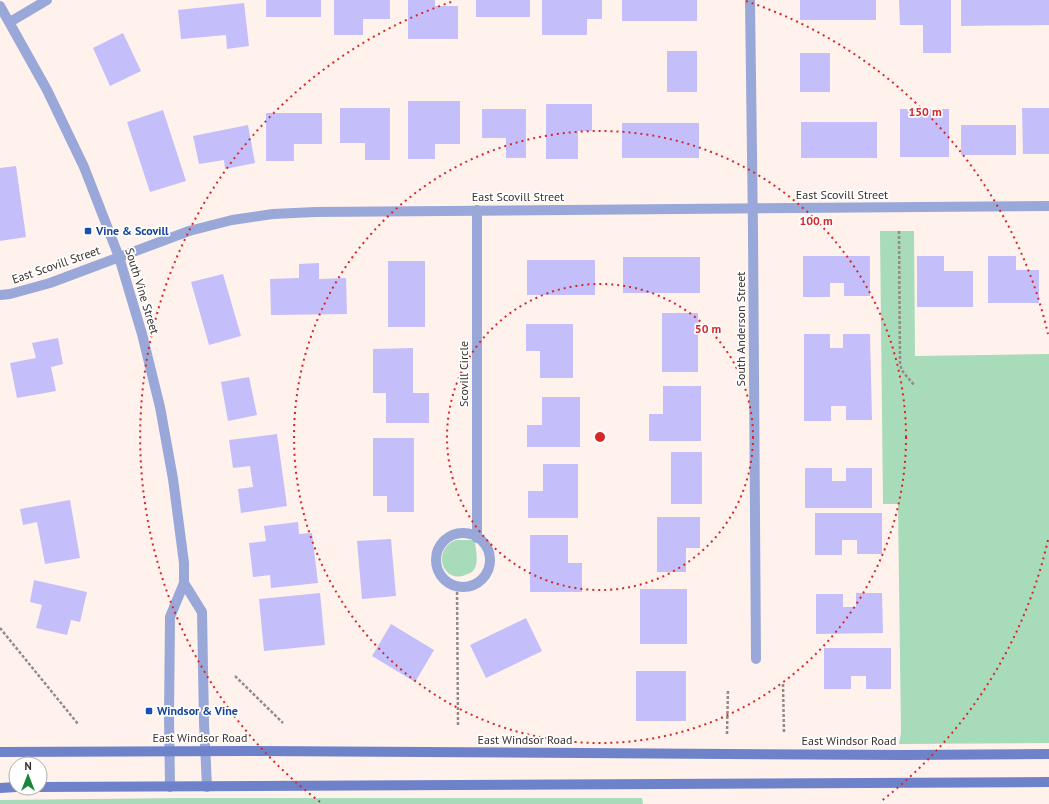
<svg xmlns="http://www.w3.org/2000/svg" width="1049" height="804" font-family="'PT Sans',sans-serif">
<rect width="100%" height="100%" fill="#fff1ec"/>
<g fill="#a7dbb9">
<path d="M 880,231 L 914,231 L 915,356 L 1049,354 L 1049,743 L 899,744 L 901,733 L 898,504 L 883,504 Z"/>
<path d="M 456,540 L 475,540 C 475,548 479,560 475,568 C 473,572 469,574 465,575 C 443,584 431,550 456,540 Z"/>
<path d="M 182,798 L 642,798 L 643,804 L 0,804 L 0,800 Z"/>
</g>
<g fill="#c4bffa">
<rect x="266" y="0" width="55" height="17"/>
<path d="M 334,0 L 390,0 L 390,19 L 363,19 L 363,35 L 334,35 Z"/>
<path d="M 408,0 L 435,0 L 435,6 L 458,6 L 458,39 L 408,39 Z"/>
<rect x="476" y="0" width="54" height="17"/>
<path d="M 542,0 L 602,0 L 602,19 L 587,19 L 587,35 L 542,35 Z"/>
<rect x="622" y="0" width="75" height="21"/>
<rect x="800" y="0" width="76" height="20"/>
<path d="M 899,0 L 951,0 L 951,53 L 923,53 L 923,25 L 900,25 Z"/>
<path d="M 961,0 L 1049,0 L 1049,25 L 961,26 Z"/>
<path d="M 244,3 L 249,46 L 227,49 L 226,35 L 181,39 L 178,10 Z"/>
<path d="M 123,33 L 141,71 L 110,86 L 93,48 Z"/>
<rect x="667" y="51" width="30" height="41"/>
<rect x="800" y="53" width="30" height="39"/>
<path d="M 408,101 L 460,101 L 460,144 L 435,144 L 435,159 L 408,159 Z"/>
<path d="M 546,104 L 592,104 L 592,131 L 578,131 L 578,159 L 546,159 Z"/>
<path d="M 340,108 L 390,108 L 390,160 L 365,160 L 365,143 L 340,143 Z"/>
<path d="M 1022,108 L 1049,108 L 1049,154 L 1023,154 Z"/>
<path d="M 482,109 L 526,109 L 526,158 L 506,158 L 506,138 L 482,138 Z"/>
<rect x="900" y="109" width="49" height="48"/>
<path d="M 163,110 L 186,181 L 150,192 L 127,122 Z"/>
<path d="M 266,113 L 322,113 L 322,144 L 294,144 L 294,161 L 266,161 Z"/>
<rect x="801" y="122" width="76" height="36"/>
<rect x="622" y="123" width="77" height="35"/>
<path d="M 248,125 L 255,163 L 225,169 L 224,160 L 199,164 L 193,136 Z"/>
<rect x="961" y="125" width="55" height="30"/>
<path d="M 16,166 L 26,237 L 0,241 L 0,168 Z"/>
<path d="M 803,256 L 870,256 L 870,296 L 844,296 L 844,283 L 830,283 L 830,297 L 803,297 Z"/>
<path d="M 917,256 L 944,256 L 944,271 L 973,271 L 973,307 L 917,307 Z"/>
<path d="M 988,256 L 1016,256 L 1016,270 L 1039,270 L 1039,303 L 988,303 Z"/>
<rect x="623" y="257" width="77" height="36"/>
<rect x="527" y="260" width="68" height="35"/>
<rect x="388" y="261" width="37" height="66"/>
<path d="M 319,263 L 319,279 L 346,278 L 347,314 L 271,315 L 270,279 L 299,278 L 299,264 Z"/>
<path d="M 223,274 L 241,336 L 209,345 L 191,282 Z"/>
<rect x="662" y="313" width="36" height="59"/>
<path d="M 526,324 L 573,324 L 573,378 L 540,378 L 540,351 L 526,351 Z"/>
<path d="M 804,334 L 830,334 L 830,348 L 843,348 L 843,334 L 870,334 L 872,420 L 846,420 L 846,406 L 831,406 L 831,421 L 804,421 Z"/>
<path d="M 58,338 L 63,364 L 51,367 L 56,391 L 17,398 L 10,363 L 36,358 L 32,343 Z"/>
<path d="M 413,348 L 413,393 L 429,393 L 429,423 L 386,423 L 386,393 L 373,393 L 373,349 Z"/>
<path d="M 249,377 L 257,415 L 228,421 L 221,382 Z"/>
<path d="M 663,386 L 701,386 L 701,441 L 649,441 L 649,414 L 663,414 Z"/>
<path d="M 542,397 L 580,397 L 580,447 L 527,447 L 527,425 L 542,425 Z"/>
<path d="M 277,434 L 287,506 L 241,513 L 238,489 L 253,487 L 250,466 L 233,468 L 229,440 Z"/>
<path d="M 373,438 L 414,438 L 414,512 L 387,512 L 387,496 L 373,496 Z"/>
<rect x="671" y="452" width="31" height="52"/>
<path d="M 543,464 L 578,464 L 578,518 L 528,518 L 528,491 L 543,491 Z"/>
<path d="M 805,468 L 832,468 L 832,481 L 846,481 L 846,468 L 872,468 L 872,508 L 805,508 Z"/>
<path d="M 70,500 L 80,558 L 45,564 L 37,522 L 23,525 L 20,509 Z"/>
<path d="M 815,513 L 882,513 L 882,554 L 857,554 L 857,540 L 842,540 L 842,555 L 815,555 Z"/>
<path d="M 657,517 L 700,517 L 700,548 L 686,548 L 686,572 L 657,572 Z"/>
<path d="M 298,522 L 299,534 L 312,533 L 318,583 L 271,588 L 270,575 L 253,577 L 249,543 L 266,541 L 264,526 Z"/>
<path d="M 530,535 L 568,535 L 568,563 L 582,563 L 582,592 L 530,592 Z"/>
<path d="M 391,539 L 396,596 L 362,599 L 357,541 Z"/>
<path d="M 34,580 L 87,592 L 80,622 L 71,620 L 67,635 L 36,628 L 42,605 L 30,602 Z"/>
<rect x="640" y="589" width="47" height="55"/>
<path d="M 320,593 L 325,645 L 264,651 L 259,599 Z"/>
<path d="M 856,593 L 882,593 L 883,633 L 816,634 L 816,594 L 843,594 L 843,607 L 856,607 Z"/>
<path d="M 526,618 L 542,651 L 486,678 L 470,645 Z"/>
<path d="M 391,624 L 434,650 L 415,682 L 372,656 Z"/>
<path d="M 824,648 L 891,648 L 891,689 L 866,689 L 866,676 L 851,676 L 851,689 L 824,689 Z"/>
<rect x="636" y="671" width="50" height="50"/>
</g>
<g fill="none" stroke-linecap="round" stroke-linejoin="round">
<g stroke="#968a86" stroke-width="2.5" stroke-dasharray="3 2" stroke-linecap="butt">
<path d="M 899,231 L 900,365 L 903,372 L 915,386"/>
<path d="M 457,587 L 458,725"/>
<path d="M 0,628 L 78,724"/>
<path d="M 235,676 L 283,723"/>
<path d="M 783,684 L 784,734"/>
<path d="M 727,734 L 728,689"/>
</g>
<g stroke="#99a8d9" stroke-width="10">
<path d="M 750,0 L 753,232 L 756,659"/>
<path d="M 10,22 L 47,0"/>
<path d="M 0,295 L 10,294 L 50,283 L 189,231 L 232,220 L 273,214 L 315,212 L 1049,206"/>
<circle cx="463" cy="560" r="27"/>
<path d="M 477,538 L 477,210"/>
</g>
<g stroke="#99a8d9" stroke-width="10">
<path d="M 0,6 L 47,90 L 84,167 L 119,257 L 142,334 L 160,407 L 173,479 L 184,563 L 184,583 L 170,617 L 169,715 L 170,787"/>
<path d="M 184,583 L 202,612 L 204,723 L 207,787"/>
</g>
<g stroke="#6d82c9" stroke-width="10">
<path d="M 0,752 L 246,751 L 904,755 L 1049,754"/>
<path d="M 40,787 L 1049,782"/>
<path d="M 0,788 L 16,787"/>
</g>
</g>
<g fill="none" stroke="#d62828" stroke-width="2" stroke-dasharray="2 4">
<circle cx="600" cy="437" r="153"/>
<circle cx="600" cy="437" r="306"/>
<path d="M1048 540A460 460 0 0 1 880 802M320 802A460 460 0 0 1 454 1M746 1A460 460 0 0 1 1048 334"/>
</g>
<g fill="#1a4fb4" stroke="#fff" stroke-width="1.5">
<rect x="84" y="227" width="8" height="8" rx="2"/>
<rect x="145" y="707" width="8" height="8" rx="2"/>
</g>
<g text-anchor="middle" stroke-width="3.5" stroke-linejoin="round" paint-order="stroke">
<g font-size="12" fill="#3a312e" stroke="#fff">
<text x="842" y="199">East Scovill Street</text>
<text x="518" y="201">East Scovill Street</text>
<text transform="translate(56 265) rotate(-19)" y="4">East Scovill Street</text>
<text transform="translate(142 291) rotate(73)" y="4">South Vine Street</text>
<text transform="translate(741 329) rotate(-90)" y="4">South Anderson Street</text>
<text transform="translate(464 374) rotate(-90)" y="4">Scovill Circle</text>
<text x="200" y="742">East Windsor Road</text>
<text x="525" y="744">East Windsor Road</text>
<text x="849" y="745">East Windsor Road</text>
</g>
<g font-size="12" font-weight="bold" fill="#164399" stroke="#fff" text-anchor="start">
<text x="96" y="235">Vine &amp; Scovill</text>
<text x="157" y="715">Windsor &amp; Vine</text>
</g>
</g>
<circle cx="600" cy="437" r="6" fill="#d62828" stroke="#fff" stroke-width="2"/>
<g font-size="12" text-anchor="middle" font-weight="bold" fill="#d62828" stroke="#fff" stroke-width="3.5" stroke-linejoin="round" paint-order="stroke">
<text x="925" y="116">150 m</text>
<text x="816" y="225">100 m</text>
<text x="708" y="333">50 m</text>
</g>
<g transform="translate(28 776)"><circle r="19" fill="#ffffff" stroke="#b0adab"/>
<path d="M0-3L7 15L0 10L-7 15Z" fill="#1a853c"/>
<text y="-6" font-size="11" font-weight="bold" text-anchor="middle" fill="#3a312e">N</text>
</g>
</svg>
